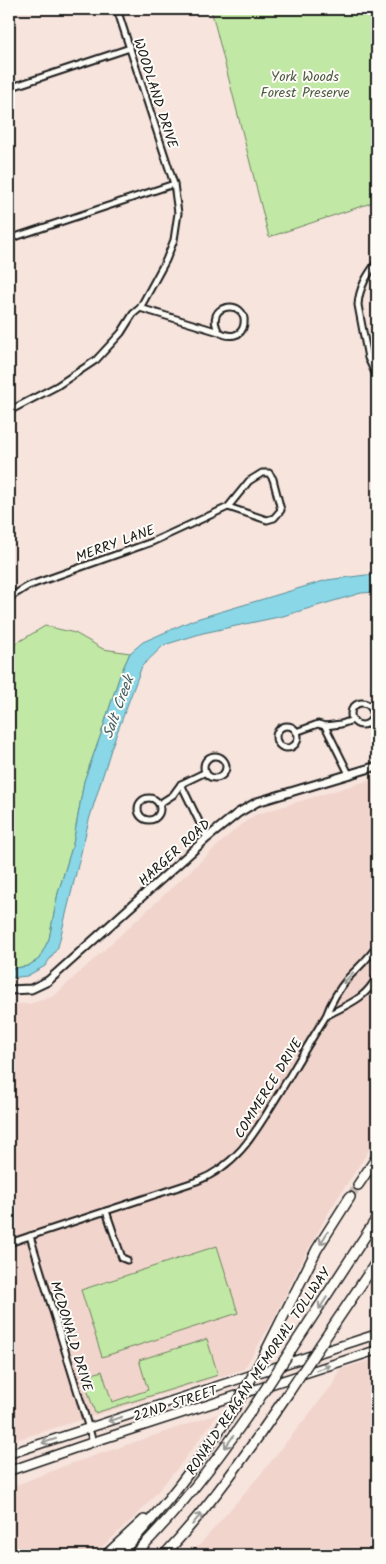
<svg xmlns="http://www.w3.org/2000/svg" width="386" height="1564" font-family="Kalam,sans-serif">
<rect width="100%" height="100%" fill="#f6e4dd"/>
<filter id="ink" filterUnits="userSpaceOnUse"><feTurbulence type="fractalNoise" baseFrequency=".02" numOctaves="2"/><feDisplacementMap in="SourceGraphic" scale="10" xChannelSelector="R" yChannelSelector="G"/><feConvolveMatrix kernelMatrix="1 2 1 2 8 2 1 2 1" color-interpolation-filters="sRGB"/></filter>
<g filter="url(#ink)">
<g fill="#f1d4cb">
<path d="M 377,778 L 377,1138 L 331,1208 L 302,1261 L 273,1320 L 244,1369 L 9,1442 L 9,1004 L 30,1004 L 54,996 L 237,828 L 255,815 Z"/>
<path d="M 377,1358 L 377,1555 L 191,1555 L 260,1475 L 335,1382 L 339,1370 Z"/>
<path d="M 218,1414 L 180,1465 L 141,1511 L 93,1555 L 9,1555 L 9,1488 L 70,1464 Z"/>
</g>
<g fill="#c1e9a5" stroke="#6e8260">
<path d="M 211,9 L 377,9 L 377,201 L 269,237 Z"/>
<path d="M 45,626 L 75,633 L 103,649 L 130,653 L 120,675 L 100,737 L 84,781 L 73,844 L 58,893 L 49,939 L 39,959 L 28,966 L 9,969 L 9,656 L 10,647 Z"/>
<path d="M 217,1246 L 238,1313 L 102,1357 L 81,1290 Z"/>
<path d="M 207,1339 L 218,1375 L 95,1413 L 83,1377 L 102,1371 L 112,1402 L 148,1390 L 139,1360 Z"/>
</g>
<path fill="#89d7e7" stroke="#5d8c96" d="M 366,575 L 377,576 L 377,592 L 361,593 L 283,616 L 203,633 L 164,645 L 142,666 L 112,746 L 89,820 L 58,947 L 45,966 L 27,976 L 9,978 L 9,969 L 28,966 L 39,959 L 49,939 L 58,893 L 73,844 L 84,781 L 100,737 L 120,675 L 130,653 L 143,642 L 193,620 L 327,580 Z"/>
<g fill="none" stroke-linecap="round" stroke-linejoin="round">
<path stroke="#cabcb6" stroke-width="9" stroke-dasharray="9 4.5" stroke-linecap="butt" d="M 350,1197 L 358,1185"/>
<defs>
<g id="street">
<path d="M 9,88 L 130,48"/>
<path d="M 9,239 L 174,184"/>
<path d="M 377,262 C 367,275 359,288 358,305 L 368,358 L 377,377"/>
<path d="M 140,308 L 219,332 C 229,338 242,337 244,324 C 248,298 202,303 219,332"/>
<path d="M 9,411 L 57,386 L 96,360 L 121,333 L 133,314 L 140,308 L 166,260 L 174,240 L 178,213 L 174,184 L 117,9"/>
<path d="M 9,598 L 28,586 L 152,542 L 228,507 L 249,481 L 262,473 L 269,473 L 273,479 L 281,510 L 274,518 L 267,520 L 228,507"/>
<circle cx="362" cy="714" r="11"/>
<path d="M 325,726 L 349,774"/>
<circle cx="287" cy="737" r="11"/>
<path d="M 296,732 L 318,724 L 325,726 L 341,724 L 353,720"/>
<circle cx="215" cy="767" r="11"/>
<path d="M 181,784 L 207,838"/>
<circle cx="149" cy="809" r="11"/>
<path d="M 159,804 L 173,795 L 181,784 L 206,772"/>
<path d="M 326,1016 C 348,1004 366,999 377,976"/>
<path d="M 106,1211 L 122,1258 L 127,1260"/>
<path d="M 30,1236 L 93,1442"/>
<path d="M 9,1243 L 197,1181 C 239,1165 257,1129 280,1092 C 295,1067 310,1041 326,1016 C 331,1002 338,990 348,978 C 358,967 369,959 377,945"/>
</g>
<path id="secondary" d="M 9,990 L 31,989 L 48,981 L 207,838 L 238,813 L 257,802 L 377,766"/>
<g id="primary">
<path d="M 9,1454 L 377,1334"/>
<path d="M 9,1471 L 93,1442 L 377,1350"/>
</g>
<g id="highway">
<path d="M 358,1185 L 377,1157"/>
<path d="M 321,1344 L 377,1261"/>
<path d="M 287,1356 L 377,1218"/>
<path d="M 261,1361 L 317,1249 L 350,1197"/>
<path d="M 106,1555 L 144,1520"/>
<path d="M 118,1555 C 162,1512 199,1460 234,1409"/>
<path d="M 134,1555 C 181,1508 220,1457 257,1402"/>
<path d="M 164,1555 C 211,1505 250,1449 289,1392"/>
</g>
</defs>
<use href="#street" stroke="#1c1c1c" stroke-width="9"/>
<use href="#secondary" stroke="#1c1c1c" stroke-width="11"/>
<use href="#primary" stroke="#1c1c1c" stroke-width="11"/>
<use href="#highway" stroke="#1c1c1c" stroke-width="12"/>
<use href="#street" stroke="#fdfcf7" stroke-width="5"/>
<use href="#secondary" stroke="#fdfcf7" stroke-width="7"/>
<use href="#primary" stroke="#fdfcf7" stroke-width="8"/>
<use href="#highway" stroke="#fdfcf7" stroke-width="9"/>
<defs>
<g id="highway-bridge">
<path d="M 289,1392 L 321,1344"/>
<path d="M 257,1402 L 287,1356"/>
<path d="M 234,1409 L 261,1361"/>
</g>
</defs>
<use href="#highway-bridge" stroke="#1c1c1c" stroke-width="12" stroke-linecap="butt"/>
<use href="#highway-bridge" stroke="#fdfcf7" stroke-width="9"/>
</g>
<defs><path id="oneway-shaft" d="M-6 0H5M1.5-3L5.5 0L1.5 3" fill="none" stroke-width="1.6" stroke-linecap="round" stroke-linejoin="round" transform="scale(1.25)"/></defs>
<g stroke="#989794">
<use href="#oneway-shaft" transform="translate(348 978) rotate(132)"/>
<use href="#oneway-shaft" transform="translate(324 1238) rotate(121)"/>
<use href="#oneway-shaft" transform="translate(323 1303) rotate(123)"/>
<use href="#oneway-shaft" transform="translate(323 1368) rotate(-18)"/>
<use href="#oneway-shaft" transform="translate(115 1419) rotate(162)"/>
<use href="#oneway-shaft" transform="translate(49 1441) rotate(162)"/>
<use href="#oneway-shaft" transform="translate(229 1442) rotate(125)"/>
<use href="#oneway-shaft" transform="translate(197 1519) rotate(-50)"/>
</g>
</g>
<g text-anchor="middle" stroke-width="4" stroke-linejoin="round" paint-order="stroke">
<g font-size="14" fill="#4e5a45" stroke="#fdfcf7">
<text x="305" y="81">York Woods<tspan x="305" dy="16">Forest Preserve</tspan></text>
</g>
<g font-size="14" fill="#1c1c1c" stroke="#fdfcf7">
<text transform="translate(156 93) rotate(72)" y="5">WOODLAND DRIVE</text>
<text transform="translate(115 543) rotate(-20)" y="5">MERRY LANE</text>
<text transform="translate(174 852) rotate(-42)" y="5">HARGER ROAD</text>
<text transform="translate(268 1088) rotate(-58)" y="5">COMMERCE DRIVE</text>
<text transform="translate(72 1336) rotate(73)" y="5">MCDONALD DRIVE</text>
<text transform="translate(258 1371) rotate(-56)" y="5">RONALD REAGAN MEMORIAL TOLLWAY</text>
<text transform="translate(175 1403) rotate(-18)" y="5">22ND STREET</text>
</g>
<g font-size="15" font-style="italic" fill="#425d63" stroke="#fdfcf7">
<text transform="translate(118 707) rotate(-70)" y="5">Salt Creek</text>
</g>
</g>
<rect width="386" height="1564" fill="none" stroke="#fdfcf7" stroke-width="30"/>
<rect x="15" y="15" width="356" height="1534" fill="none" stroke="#1c1c1c" stroke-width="2" filter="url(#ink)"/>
</svg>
